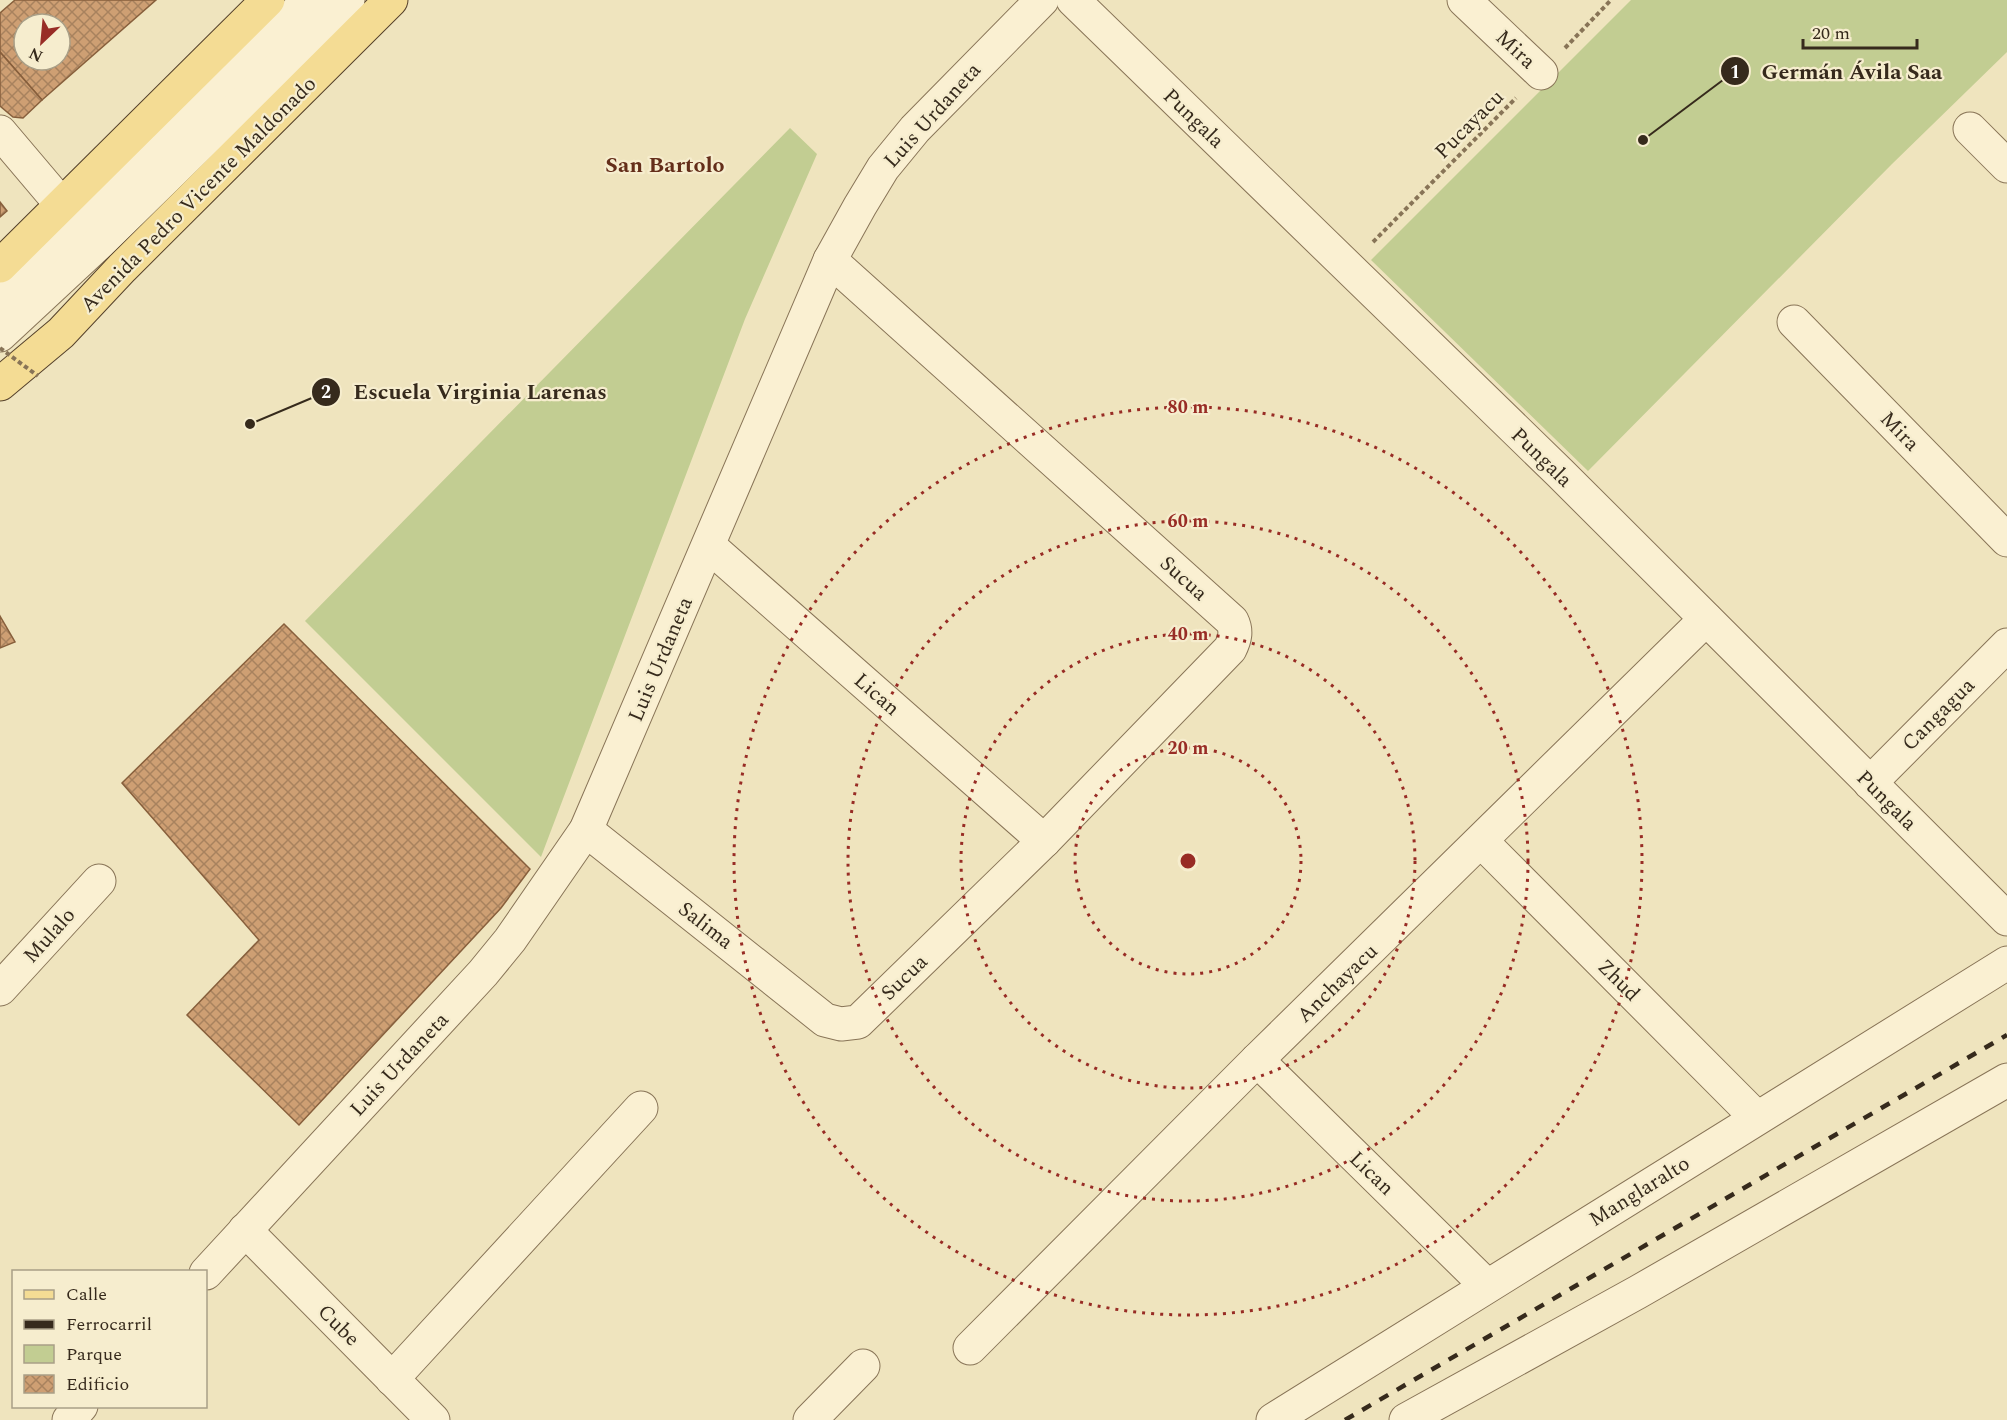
<svg xmlns="http://www.w3.org/2000/svg" width="2007" height="1420" font-family="Spectral,serif">
<defs>
<pattern id="building-cross-hatch" width="8" height="8" patternUnits="userSpaceOnUse" patternTransform="scale(1.5)"><rect width="8" height="8" fill="#ce9f73"/><path d="M0 0l8 8M0 8l8-8" fill="none" stroke="#a8825e"/></pattern>
</defs>
<rect width="100%" height="100%" fill="#efe4be"/>
<g fill="#c2cd92">
<path d="M 1631,0 L 2007,0 L 2007,52 L 1892,164 L 1588,471 L 1371,260 Z"/>
<path d="M 790,128 L 817,154 L 745,319 L 541,857 L 305,621 Z"/>
</g>
<g fill="url(#building-cross-hatch)" stroke="#875f3c" stroke-width="1.5" fill-rule="evenodd">
<path d="M 15,0 L 156,0 L 42,100 L 0,52 L 0,13 ZM 24,24 L 60,24 L 60,60 L 24,60 Z"/>
<path d="M 0,52 L 42,100 L 23,118 L 13,117 L 0,106 Z"/>
<path d="M 0,202 L 7,211 L 0,217 Z"/>
<path d="M 0,616 L 15,642 L 0,648 Z"/>
<path d="M 284,624 L 530,869 L 501,908 L 299,1125 L 187,1015 L 259,940 L 122,783 Z"/>
</g>
<g fill="none" stroke-linecap="round" stroke-linejoin="round">
<defs>
<g id="minor">
<path d="M 1073,0 L 1560,473 L 2007,919"/>
<path d="M 1464,0 L 1541,73"/>
<path d="M 1970,129 L 2007,166"/>
<path d="M 0,132 L 61,204"/>
<path d="M 0,302 L 309,0"/>
<path d="M 1794,322 L 2007,540"/>
<path d="M 0,335 L 99,243 L 348,0"/>
<path d="M 709,546 L 1044,841"/>
<path d="M 1870,783 L 2007,645"/>
<path d="M 586,830 L 825,1020 L 841,1024 L 858,1022 L 1044,841 L 1230,649 C 1235,639 1237,631 1232,621 L 830,260"/>
<path d="M 1482,842 L 1756,1117"/>
<path d="M 0,989 L 99,881"/>
<path d="M 1257,1060 L 1487,1286"/>
<path d="M 245,1230 L 433,1420"/>
<path d="M 206,1273 L 483,973 L 510,940 L 586,830 L 830,260 L 860,206 L 883,168 L 915,129 L 1042,0"/>
<path d="M 970,1348 L 1257,1060 L 1706,619"/>
<path d="M 392,1379 L 641,1108"/>
<path d="M 69,1420 L 81,1406"/>
<path d="M 810,1420 L 863,1366"/>
<path d="M 1273,1420 L 2007,963"/>
<path d="M 1406,1420 L 1638,1292 L 2007,1080"/>
</g>
<g id="major">
<path d="M 0,266 L 268,0"/>
<path d="M 0,384 L 61,333 L 122,268 L 391,0"/>
</g>
</defs>
<use href="#minor" stroke="#887457" stroke-width="35"/>
<use href="#major" stroke="#55412b" stroke-width="35"/>
<g stroke="#887457" stroke-width="4" stroke-dasharray="4.5 3" stroke-linecap="butt">
<path d="M 1565,48 L 1611,0"/>
<path d="M 1373,242 L 1516,98"/>
</g>
<use href="#minor" stroke="#faf0d2" stroke-width="33"/>
<use href="#major" stroke="#f4dc94" stroke-width="33"/>
<path stroke="#362a1c" stroke-width="4.5" stroke-dasharray="10 10" stroke-linecap="butt" d="M 1345,1420 L 2007,1035"/>
<path stroke="#887457" stroke-width="4" stroke-dasharray="4.5 3" stroke-linecap="butt" d="M 0,348 L 38,376"/>
</g>
<g fill="none" stroke="#982c25" stroke-width="3" stroke-dasharray="3 6">
<circle cx="1188" cy="861" r="113"/>
<circle cx="1188" cy="861" r="227"/>
<circle cx="1188" cy="861" r="340"/>
<circle cx="1188" cy="861" r="454"/>
</g>
<g text-anchor="middle" stroke-width="4.5" stroke-linejoin="round" paint-order="stroke">
<g font-size="21" fill="#362a1c" stroke="#f6edce">
<text transform="translate(1516 49) rotate(43)" y="7">Mira</text>
<text transform="translate(932 115) rotate(-48)" y="7">Luis Urdaneta</text>
<text transform="translate(1194 118) rotate(44)" y="7">Pungala</text>
<text transform="translate(1469 124) rotate(-45)" y="7">Pucayacu</text>
<text transform="translate(198 194) rotate(-45)" y="7">Avenida Pedro Vicente Maldonado</text>
<text transform="translate(1900 431) rotate(46)" y="7">Mira</text>
<text transform="translate(1542 457) rotate(44)" y="7">Pungala</text>
<text transform="translate(1184 578) rotate(42)" y="7">Sucua</text>
<text transform="translate(660 659) rotate(-67)" y="7">Luis Urdaneta</text>
<text transform="translate(877 694) rotate(41)" y="7">Lican</text>
<text transform="translate(1938 714) rotate(-45)" y="7">Cangagua</text>
<text transform="translate(1887 800) rotate(45)" y="7">Pungala</text>
<text transform="translate(706 925) rotate(38)" y="7">Salima</text>
<text transform="translate(49 935) rotate(-48)" y="7">Mulalo</text>
<text transform="translate(904 977) rotate(-44)" y="7">Sucua</text>
<text transform="translate(1619 980) rotate(45)" y="7">Zhud</text>
<text transform="translate(1337 983) rotate(-44)" y="7">Anchayacu</text>
<text transform="translate(399 1064) rotate(-47)" y="7">Luis Urdaneta</text>
<text transform="translate(1372 1173) rotate(44)" y="7">Lican</text>
<text transform="translate(1639 1191) rotate(-32)" y="7">Manglaralto</text>
<text transform="translate(339 1325) rotate(45)" y="7">Cube</text>
</g>
<g font-size="22" font-weight="bold" fill="#642e1a" stroke="#f6edce">
<text x="665" y="172">San Bartolo</text>
</g>
</g>
<circle cx="1188" cy="861" r="9" fill="#982c25" stroke="#f6edce" stroke-width="3"/>
<g font-size="18" text-anchor="middle" font-weight="bold" fill="#982c25" stroke="#f6edce" stroke-width="4.5" stroke-linejoin="round" paint-order="stroke">
<text x="1188" y="413">80 m</text>
<text x="1188" y="527">60 m</text>
<text x="1188" y="640">40 m</text>
<text x="1188" y="754">20 m</text>
</g>
<path fill="none" stroke="#362a1c" stroke-width="2" d="M1643 140L1735 71M250 424L326 392"/>
<g fill="#362a1c" stroke="#f6edce" stroke-width="2">
<circle cx="1643" cy="140" r="6"/>
<circle cx="250" cy="424" r="6"/>
<circle cx="1735" cy="71" r="15"/>
<circle cx="326" cy="392" r="15"/>
</g>
<g font-size="18" text-anchor="middle" font-weight="bold" fill="#fff">
<text x="1735" y="78">1</text>
<text x="326" y="398">2</text>
</g>
<g font-size="22" text-anchor="middle" font-weight="bold" fill="#362a1c" stroke="#f6edce" stroke-width="4.5" stroke-linejoin="round" paint-order="stroke">
<text x="1852" y="79">Germán Ávila Saa</text>
<text x="480" y="399">Escuela Virginia Larenas</text>
</g>
<rect x="12" y="1270" width="195" height="138" fill="#f6edce" stroke="#a99f87" stroke-width="1.5"/>
<rect x="24" y="1290" width="30" height="9" fill="#f4dc94" stroke="#a99f87" stroke-width="1.5"/>
<text x="66" y="1300" font-size="18" fill="#362a1c">Calle</text>
<rect x="24" y="1320" width="30" height="9" fill="#362a1c" stroke="#a99f87" stroke-width="1.5"/>
<text x="66" y="1330" font-size="18" fill="#362a1c">Ferrocarril</text>
<rect x="24" y="1345" width="30" height="18" fill="#c2cd92" stroke="#a99f87" stroke-width="1.5"/>
<text x="66" y="1360" font-size="18" fill="#362a1c">Parque</text>
<rect x="24" y="1375" width="30" height="18" fill="url(#building-cross-hatch)" stroke="#a99f87" stroke-width="1.5"/>
<text x="66" y="1390" font-size="18" fill="#362a1c">Edificio</text>
<g transform="translate(42 42) rotate(206)"><circle r="28" fill="#f6edce" stroke="#a99f87" stroke-width="1.5"/>
<path d="M0-4.5L10 22L0 15L-10 22Z" fill="#982c25"/>
<text y="-9" font-size="16" font-weight="bold" text-anchor="middle" fill="#362a1c">N</text>
</g>
<path d="M1803 39v9h114v-9" fill="none" stroke="#362a1c" stroke-width="3"/>
<text x="1812" y="39" font-size="18" fill="#362a1c" stroke="#f6edce" stroke-width="4.5" paint-order="stroke">20 m</text>
</svg>
